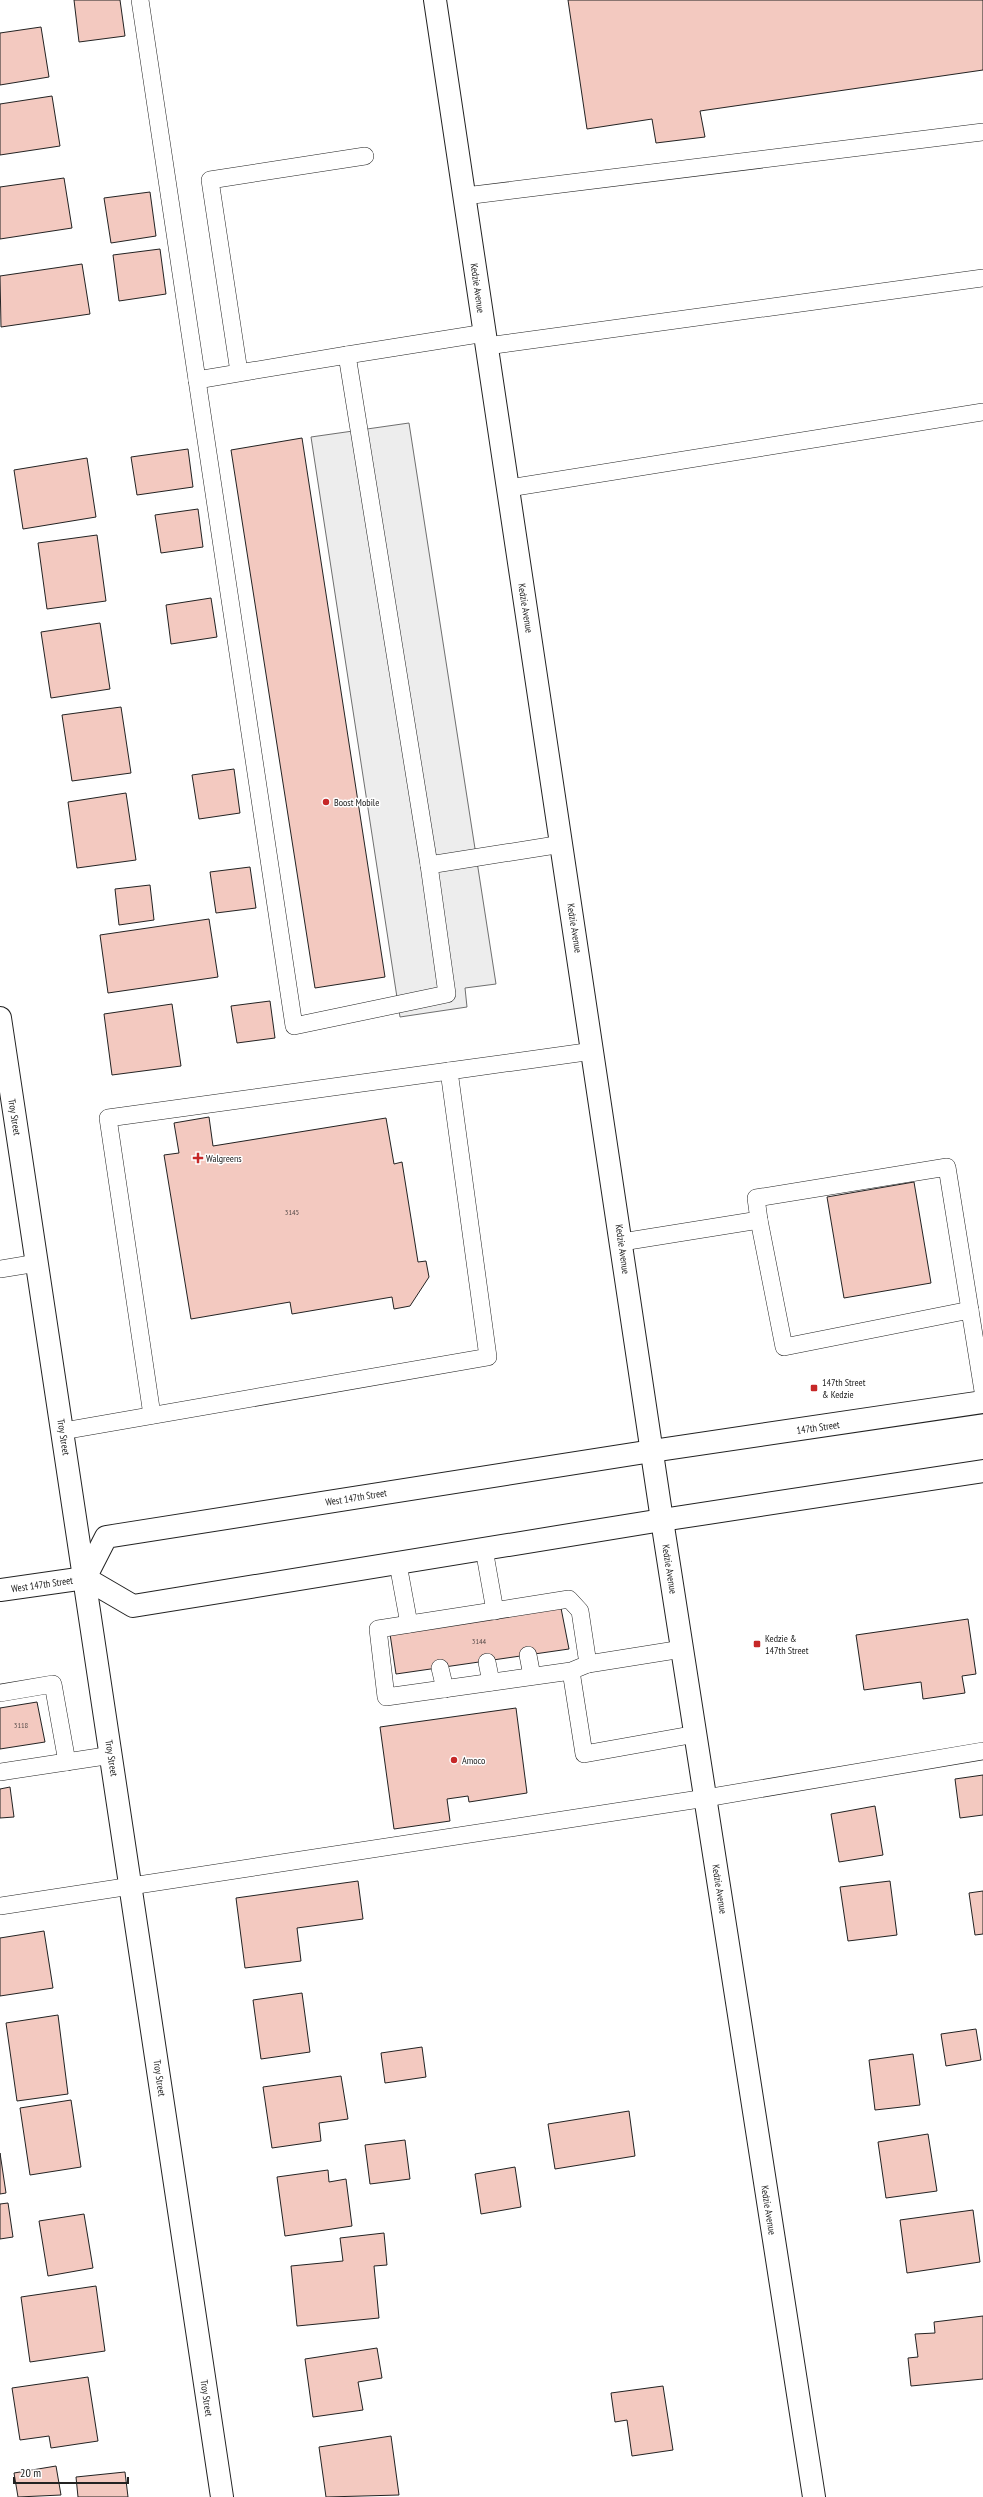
<svg xmlns="http://www.w3.org/2000/svg" width="983" height="2497" font-family="'PT Sans Narrow',sans-serif">
<rect width="100%" height="100%" fill="#fff"/>
<path fill="#ededed" stroke="#6f6f6f" d="M 409,423 L 496,984 L 465,988 L 467,1007 L 400,1017 L 311,437 Z"/>
<g fill="#f3c9c0" stroke="#222">
<path d="M 74,0 L 120,0 L 125,36 L 79,42 Z"/>
<path d="M 568,0 L 983,0 L 983,70 L 700,111 L 705,137 L 656,143 L 652,119 L 587,129 Z"/>
<path d="M 41,27 L 49,77 L 0,85 L 0,33 Z"/>
<path d="M 52,96 L 60,146 L 0,155 L 0,104 Z"/>
<path d="M 64,178 L 72,228 L 0,239 L 0,187 Z"/>
<path d="M 150,192 L 156,236 L 111,243 L 104,198 Z"/>
<path d="M 160,249 L 166,294 L 119,301 L 113,255 Z"/>
<path d="M 82,264 L 90,314 L 1,327 L 0,276 Z"/>
<path d="M 302,438 L 385,977 L 315,988 L 231,450 Z"/>
<path d="M 188,449 L 193,487 L 137,495 L 131,457 Z"/>
<path d="M 87,458 L 96,517 L 23,529 L 14,470 Z"/>
<path d="M 198,509 L 203,547 L 161,553 L 155,515 Z"/>
<path d="M 97,535 L 106,601 L 47,609 L 38,543 Z"/>
<path d="M 211,598 L 217,637 L 171,644 L 166,605 Z"/>
<path d="M 100,623 L 110,689 L 51,698 L 41,632 Z"/>
<path d="M 121,707 L 131,773 L 72,781 L 62,715 Z"/>
<path d="M 234,769 L 240,813 L 199,819 L 192,775 Z"/>
<path d="M 126,793 L 136,860 L 77,868 L 68,802 Z"/>
<path d="M 250,867 L 256,908 L 216,913 L 210,872 Z"/>
<path d="M 150,885 L 154,920 L 119,925 L 115,889 Z"/>
<path d="M 209,919 L 218,977 L 108,993 L 100,935 Z"/>
<path d="M 270,1001 L 275,1038 L 237,1043 L 231,1006 Z"/>
<path d="M 172,1004 L 181,1066 L 112,1075 L 104,1014 Z"/>
<path d="M 209,1117 L 213,1146 L 386,1118 L 394,1164 L 402,1162 L 418,1262 L 426,1261 L 429,1277 L 410,1306 L 394,1309 L 392,1297 L 292,1314 L 290,1302 L 191,1319 L 164,1155 L 179,1153 L 174,1123 Z"/>
<path d="M 914,1182 L 931,1283 L 844,1298 L 827,1197 Z"/>
<path d="M 561,1608 L 569,1649 L 396,1674 L 390,1634 Z"/>
<path d="M 968,1619 L 976,1674 L 962,1676 L 965,1693 L 923,1699 L 921,1682 L 864,1690 L 856,1635 Z"/>
<path d="M 37,1702 L 45,1742 L 0,1749 L 0,1708 Z"/>
<path d="M 516,1708 L 527,1793 L 469,1802 L 468,1796 L 447,1799 L 450,1821 L 394,1829 L 380,1727 Z"/>
<path d="M 983,1775 L 983,1815 L 960,1818 L 955,1779 Z"/>
<path d="M 10,1787 L 14,1817 L 0,1818 L 0,1789 Z"/>
<path d="M 875,1806 L 883,1855 L 839,1862 L 831,1814 Z"/>
<path d="M 358,1881 L 363,1919 L 297,1928 L 301,1961 L 245,1968 L 236,1898 Z"/>
<path d="M 890,1881 L 897,1935 L 848,1941 L 840,1887 Z"/>
<path d="M 983,1891 L 983,1934 L 975,1935 L 969,1893 Z"/>
<path d="M 44,1931 L 53,1988 L 0,1996 L 0,1938 Z"/>
<path d="M 302,1993 L 310,2052 L 261,2059 L 253,2000 Z"/>
<path d="M 58,2015 L 68,2094 L 17,2101 L 6,2023 Z"/>
<path d="M 976,2029 L 981,2060 L 946,2066 L 941,2034 Z"/>
<path d="M 422,2047 L 426,2077 L 385,2083 L 381,2053 Z"/>
<path d="M 913,2054 L 920,2105 L 875,2110 L 869,2060 Z"/>
<path d="M 341,2076 L 348,2119 L 319,2123 L 321,2141 L 272,2148 L 263,2087 Z"/>
<path d="M 71,2100 L 81,2167 L 30,2175 L 20,2108 Z"/>
<path d="M 629,2111 L 635,2156 L 555,2169 L 548,2124 Z"/>
<path d="M 928,2134 L 937,2191 L 886,2198 L 878,2142 Z"/>
<path d="M 405,2140 L 410,2179 L 370,2184 L 365,2145 Z"/>
<path d="M 0,2153 L 6,2193 L 0,2194 Z"/>
<path d="M 515,2167 L 521,2207 L 481,2214 L 475,2174 Z"/>
<path d="M 328,2170 L 329,2182 L 346,2179 L 352,2226 L 285,2236 L 277,2177 Z"/>
<path d="M 8,2203 L 13,2237 L 0,2239 L 0,2204 Z"/>
<path d="M 973,2210 L 980,2262 L 907,2273 L 900,2220 Z"/>
<path d="M 84,2214 L 93,2268 L 48,2276 L 39,2221 Z"/>
<path d="M 384,2233 L 387,2265 L 374,2266 L 379,2318 L 297,2326 L 291,2266 L 343,2261 L 340,2238 Z"/>
<path d="M 96,2286 L 105,2351 L 30,2362 L 21,2297 Z"/>
<path d="M 983,2316 L 983,2379 L 911,2386 L 908,2358 L 918,2357 L 915,2334 L 935,2333 L 934,2322 Z"/>
<path d="M 377,2348 L 382,2378 L 358,2382 L 363,2410 L 313,2417 L 305,2359 Z"/>
<path d="M 88,2377 L 98,2441 L 51,2448 L 49,2436 L 20,2440 L 12,2388 Z"/>
<path d="M 663,2386 L 673,2450 L 632,2456 L 627,2420 L 615,2422 L 611,2393 Z"/>
<path d="M 391,2436 L 399,2495 L 326,2497 L 319,2447 Z"/>
<path d="M 56,2466 L 61,2495 L 18,2497 L 14,2473 Z"/>
<path d="M 125,2472 L 128,2497 L 78,2497 L 76,2477 Z"/>
</g>
<g fill="none" stroke-linecap="round" stroke-linejoin="round">
<defs>
<g id="lane">
<path d="M 140,0 L 294,1026 L 447,994 L 429,865 L 562,844"/>
<path d="M 465,196 L 983,132"/>
<path d="M 487,346 L 983,278"/>
<path d="M 239,372 L 210,180 L 365,156"/>
<path d="M 197,380 L 347,355"/>
<path d="M 509,488 L 983,412"/>
<path d="M 429,865 L 347,355 L 485,333"/>
<path d="M 759,1220 L 784,1347 L 970,1310"/>
<path d="M 622,1242 L 759,1220 L 756,1198 L 947,1167 L 983,1391"/>
<path d="M 0,1269 L 37,1263"/>
<path d="M 152,1415 L 108,1118 L 449,1071"/>
<path d="M 63,1431 L 488,1357 L 449,1071 L 593,1051"/>
<path d="M 484,1549 L 495,1611"/>
<path d="M 398,1564 L 409,1624"/>
<path d="M 528,1655 L 532,1676"/>
<path d="M 487,1662 L 491,1682"/>
<path d="M 588,1664 L 682,1649"/>
<path d="M 440,1668 L 445,1689"/>
<path d="M 571,1671 L 588,1664 L 580,1611 L 569,1599 L 378,1629 L 386,1697 L 571,1671 L 584,1754 L 696,1734"/>
<path d="M 0,1693 L 53,1684 L 67,1762"/>
<path d="M 0,1772 L 112,1755"/>
<path d="M 0,1906 L 706,1798 L 983,1751"/>
</g>
<path id="street" d="M 0,1018 L 222,2497"/>
<path id="secondary" d="M 435,0 L 662,1520 L 814,2497"/>
<g id="primary">
<path d="M 85,1578 L 106,1537 L 652,1451 L 983,1402"/>
<path d="M 0,1590 L 85,1578 L 133,1606 L 662,1520 L 983,1471"/>
</g>
</defs>
<use href="#lane" stroke="#222" stroke-width="18"/>
<use href="#street" stroke="#222" stroke-width="24"/>
<use href="#secondary" stroke="#222" stroke-width="24"/>
<use href="#primary" stroke="#222" stroke-width="24"/>
<use href="#lane" stroke="#fff" stroke-width="17"/>
<use href="#street" stroke="#fff" stroke-width="22"/>
<use href="#secondary" stroke="#fff" stroke-width="22"/>
<use href="#primary" stroke="#fff" stroke-width="22"/>
</g>
<g fill="#c62828" stroke="#fff" stroke-width="1.5">
<circle cx="326" cy="802" r="4"/>
<path d="M196 1152h4v4h4v4h-4v4h-4v-4h-4v-4h4z"/>
<rect x="810" y="1384" width="8" height="8" rx="2"/>
<rect x="753" y="1640" width="8" height="8" rx="2"/>
<circle cx="454" cy="1760" r="4"/>
</g>
<g text-anchor="middle" stroke-width="3" stroke-linejoin="round" paint-order="stroke">
<g font-size="8" fill="#564c4a">
<text x="292" y="1215">3145</text>
<text x="479" y="1644">3144</text>
<text x="21" y="1728">3118</text>
</g>
<g font-size="10" fill="#222" stroke="#fff">
<text transform="translate(478 288) rotate(82)" y="4">Kedzie Avenue</text>
<text transform="translate(526 608) rotate(81)" y="4">Kedzie Avenue</text>
<text transform="translate(575 928) rotate(81)" y="4">Kedzie Avenue</text>
<text transform="translate(15 1117) rotate(81)" y="4">Troy Street</text>
<text transform="translate(623 1249) rotate(82)" y="4">Kedzie Avenue</text>
<text transform="translate(818 1427) rotate(-8)" y="4">147th Street</text>
<text transform="translate(64 1437) rotate(81)" y="4">Troy Street</text>
<text transform="translate(356 1497) rotate(-9)" y="4">West 147th Street</text>
<text transform="translate(670 1569) rotate(81)" y="4">Kedzie Avenue</text>
<text transform="translate(42 1584) rotate(-8)" y="4">West 147th Street</text>
<text transform="translate(112 1758) rotate(81)" y="4">Troy Street</text>
<text transform="translate(720 1889) rotate(81)" y="4">Kedzie Avenue</text>
<text transform="translate(160 2078) rotate(82)" y="4">Troy Street</text>
<text transform="translate(769 2210) rotate(81)" y="4">Kedzie Avenue</text>
<text transform="translate(207 2398) rotate(82)" y="4">Troy Street</text>
</g>
<g font-size="10" fill="#222" stroke="#fff" text-anchor="start">
<text x="334" y="806">Boost Mobile</text>
<text x="206" y="1162">Walgreens</text>
<text x="822" y="1386">147th Street<tspan x="822" dy="12">&amp; Kedzie</tspan></text>
<text x="765" y="1642">Kedzie &amp;<tspan x="765" dy="12">147th Street</tspan></text>
<text x="462" y="1764">Amoco</text>
</g>
</g>
<path d="M14 2477v6h114v-6" fill="none" stroke="#222222" stroke-width="2"/>
<text x="20" y="2477" font-size="12" fill="#222222" stroke="#ffffff" stroke-width="3" paint-order="stroke">20 m</text>
</svg>
